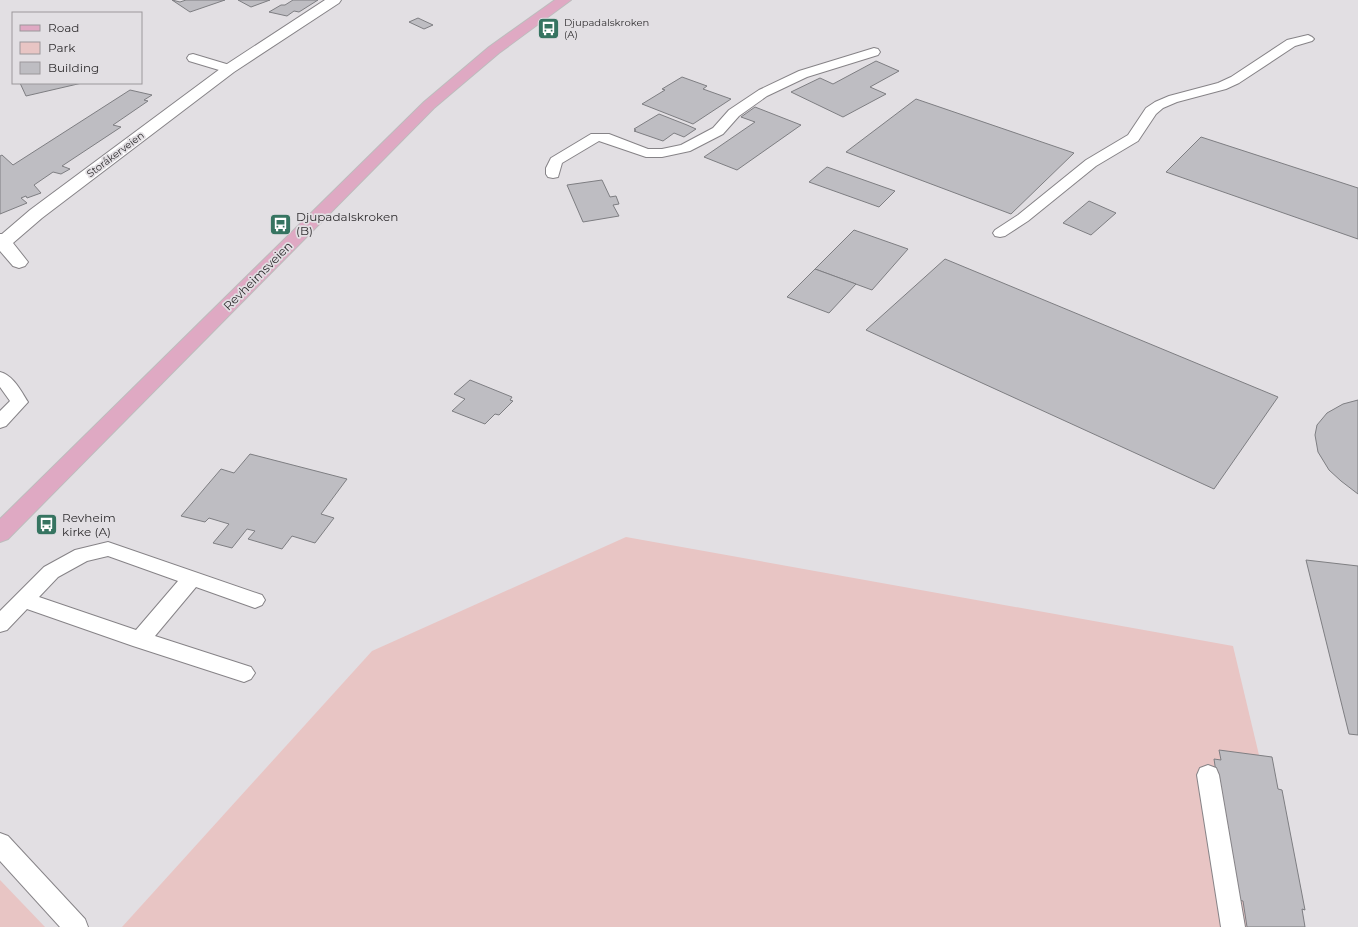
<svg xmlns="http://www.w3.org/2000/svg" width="1358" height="927" font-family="Montserrat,sans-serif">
<rect width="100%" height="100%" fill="#e2dfe3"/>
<g fill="#e8c5c4">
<path d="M 626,537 L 1233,646 L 1300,927 L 122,927 L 372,651 Z"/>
<path d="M 0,880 L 45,927 L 0,927 Z"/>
</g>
<g fill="#bebdc2" stroke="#7e7e82">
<path d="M 172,0 L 180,2 L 186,0 L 225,0 L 190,12 Z"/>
<path d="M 238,0 L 270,0 L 251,7 Z"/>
<path d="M 293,0 L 318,0 L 299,12 L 294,11 L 287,16 L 269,12 L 281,5 L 285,5 Z"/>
<path d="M 418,18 L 433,25 L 424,29 L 409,22 Z"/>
<path d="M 876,61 L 899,71 L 870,87 L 886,94 L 843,117 L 791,92 L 820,78 L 833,84 Z"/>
<path d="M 682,77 L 707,86 L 703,89 L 731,99 L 693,124 L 642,104 L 665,90 L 662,89 Z"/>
<path d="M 20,83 L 82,83 L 26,96 Z"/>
<path d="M 130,90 L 152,95 L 144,100 L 148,101 L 113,125 L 121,127 L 62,166 L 70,169 L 61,174 L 53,172 L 34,185 L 41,193 L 27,198 L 26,196 L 21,198 L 27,203 L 0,214 L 0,156 L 2,155 L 13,165 Z"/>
<path d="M 916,99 L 1074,153 L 1011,214 L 846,152 Z"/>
<path d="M 755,107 L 801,125 L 737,170 L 704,157 L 755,122 L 741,117 Z"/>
<path d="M 659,114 L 687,125 L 696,129 L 684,137 L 674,133 L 663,141 L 634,131 L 636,130 L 634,129 Z"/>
<path d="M 1201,137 L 1358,188 L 1358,239 L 1166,172 Z"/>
<path d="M 827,167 L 895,191 L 879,207 L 809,182 Z"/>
<path d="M 602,180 L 610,197 L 616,196 L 619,204 L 613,205 L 619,216 L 583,222 L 567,185 Z"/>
<path d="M 1089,201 L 1116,213 L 1091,235 L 1063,223 Z"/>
<path d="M 854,230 L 908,249 L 872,290 L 815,269 Z"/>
<path d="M 945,259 L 1278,397 L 1214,489 L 866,330 Z"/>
<path d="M 815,269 L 856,284 L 829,313 L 787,297 Z"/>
<path d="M 470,380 L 512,397 L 510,400 L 513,401 L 499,415 L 495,414 L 485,424 L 452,411 L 465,399 L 454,394 Z"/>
<path d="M 1358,400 L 1358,494 L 1341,481 L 1329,470 L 1318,452 L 1315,435 L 1317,425 L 1327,413 L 1343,404 Z"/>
<path d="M 250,454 L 347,479 L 321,514 L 334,518 L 315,543 L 292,536 L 282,549 L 248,539 L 255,531 L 247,529 L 232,548 L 213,543 L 229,524 L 209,518 L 205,522 L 181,516 L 221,469 L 234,473 Z"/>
<path d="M 1306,560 L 1358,566 L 1358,735 L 1349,734 Z"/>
<path d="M 1219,750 L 1272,757 L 1278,789 L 1282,790 L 1305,910 L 1302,909 L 1305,927 L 1247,927 L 1243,901 L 1235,899 L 1214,759 L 1221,760 Z"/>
</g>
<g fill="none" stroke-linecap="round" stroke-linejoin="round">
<defs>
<g id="service">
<path d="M 1308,35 L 1312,37 L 1314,39 L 1312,41 L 1295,46 L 1239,83 L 1226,89 L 1177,102 L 1163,108 L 1156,114 L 1138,141 L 1096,166 L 1028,221 L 1005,236 L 1000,237 L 995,236 L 993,233 L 995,230 L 1018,215 L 1086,160 L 1128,135 L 1146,108 L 1155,102 L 1169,96 L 1218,83 L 1231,77 L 1287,40 Z"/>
<path d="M 874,48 L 878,49 L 880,52 L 878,55 L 807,77 L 767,96 L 739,116 L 723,134 L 690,151 L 662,157 L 646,157 L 599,141 L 562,163 L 558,177 L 553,178 L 548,177 L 546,174 L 546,168 L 551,158 L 591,134 L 609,134 L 648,149 L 662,149 L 681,145 L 713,128 L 729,110 L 759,90 L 799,71 Z"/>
<path d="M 193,54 L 233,66 L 235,69 L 233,72 L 229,73 L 189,61 L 187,58 L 189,55 Z"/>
<path d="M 0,372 C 13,375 21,391 28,402 L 6,426 L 0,428 L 0,411 L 10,401 L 0,387 Z"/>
<path d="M 108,542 L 262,595 L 265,600 L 262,605 L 255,608 L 196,587 L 155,636 L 251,667 L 255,673 L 251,679 L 244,682 L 133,646 L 27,609 L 7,630 L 0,632 L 0,611 L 44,567 L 75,550 ZM 108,556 L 178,581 L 136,630 L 39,597 L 58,577 L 87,561 Z"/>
<path d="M 1208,765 L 1216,768 L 1219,775 L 1245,927 L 1221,927 L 1197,775 L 1200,768 Z"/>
<path d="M 0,833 L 8,836 L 85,919 L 88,927 L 60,927 L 0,861 Z"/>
</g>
<path id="minor" d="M 325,0 L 341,0 L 339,3 L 234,72 L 42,218 L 13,243 L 28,262 L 25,266 L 19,268 L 13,266 L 0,251 L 0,234 L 2,234 L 30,210 L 224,66 Z"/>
<path id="primary" d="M 555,0 L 571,0 L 499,53 L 434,108 L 8,539 L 0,542 L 0,519 L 424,102 L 489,47 Z"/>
</defs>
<use href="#service" stroke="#868387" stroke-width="2"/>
<use href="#minor" stroke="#868387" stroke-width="2"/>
<use href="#primary" stroke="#bdbcbd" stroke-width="2"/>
<use href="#service" fill="#fff" fill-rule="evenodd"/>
<use href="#minor" fill="#fff" fill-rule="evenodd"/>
<use href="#primary" fill="#dfa9c3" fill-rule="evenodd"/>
</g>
<defs>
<symbol id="bus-square" viewBox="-11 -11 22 22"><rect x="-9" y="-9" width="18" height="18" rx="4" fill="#367461" stroke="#e2dfe3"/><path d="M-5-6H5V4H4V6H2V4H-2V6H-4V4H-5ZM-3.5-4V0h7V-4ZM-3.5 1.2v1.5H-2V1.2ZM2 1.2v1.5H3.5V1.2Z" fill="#fff"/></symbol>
</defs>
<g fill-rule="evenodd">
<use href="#bus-square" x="536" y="16" width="25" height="25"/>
<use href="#bus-square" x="268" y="212" width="25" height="25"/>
<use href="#bus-square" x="34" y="512" width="25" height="25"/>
</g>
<g text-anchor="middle" stroke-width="3.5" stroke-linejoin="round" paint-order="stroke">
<g font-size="10" fill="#302e30" stroke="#e2dfe3" text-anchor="start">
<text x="564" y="26">Djupadalskroken<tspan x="564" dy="12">(A)</tspan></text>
</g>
<g font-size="10" fill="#302e30" stroke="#e2dfe3">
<text transform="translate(115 154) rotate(-37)" y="4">Storåkerveien</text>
</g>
<g font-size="12" fill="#302e30" stroke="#e2dfe3" text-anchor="start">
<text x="296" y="221">Djupadalskroken<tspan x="296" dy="14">(B)</tspan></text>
<text x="62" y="522">Revheim<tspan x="62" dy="14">kirke (A)</tspan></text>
</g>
<g font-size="12" fill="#302e30" stroke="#e2dfe3">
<text transform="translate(258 276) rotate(-45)" y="4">Revheimsveien</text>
</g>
</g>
<rect x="12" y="12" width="130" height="72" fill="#e2dfe3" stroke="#9b989b"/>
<rect x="20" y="25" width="20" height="6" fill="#dfa9c3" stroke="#9b989b"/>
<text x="48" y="32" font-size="12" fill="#302e30">Road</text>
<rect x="20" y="42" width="20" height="12" fill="#e8c5c4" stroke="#9b989b"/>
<text x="48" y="52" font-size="12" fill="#302e30">Park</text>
<rect x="20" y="62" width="20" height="12" fill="#bebdc2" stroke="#9b989b"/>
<text x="48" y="72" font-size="12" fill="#302e30">Building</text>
</svg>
